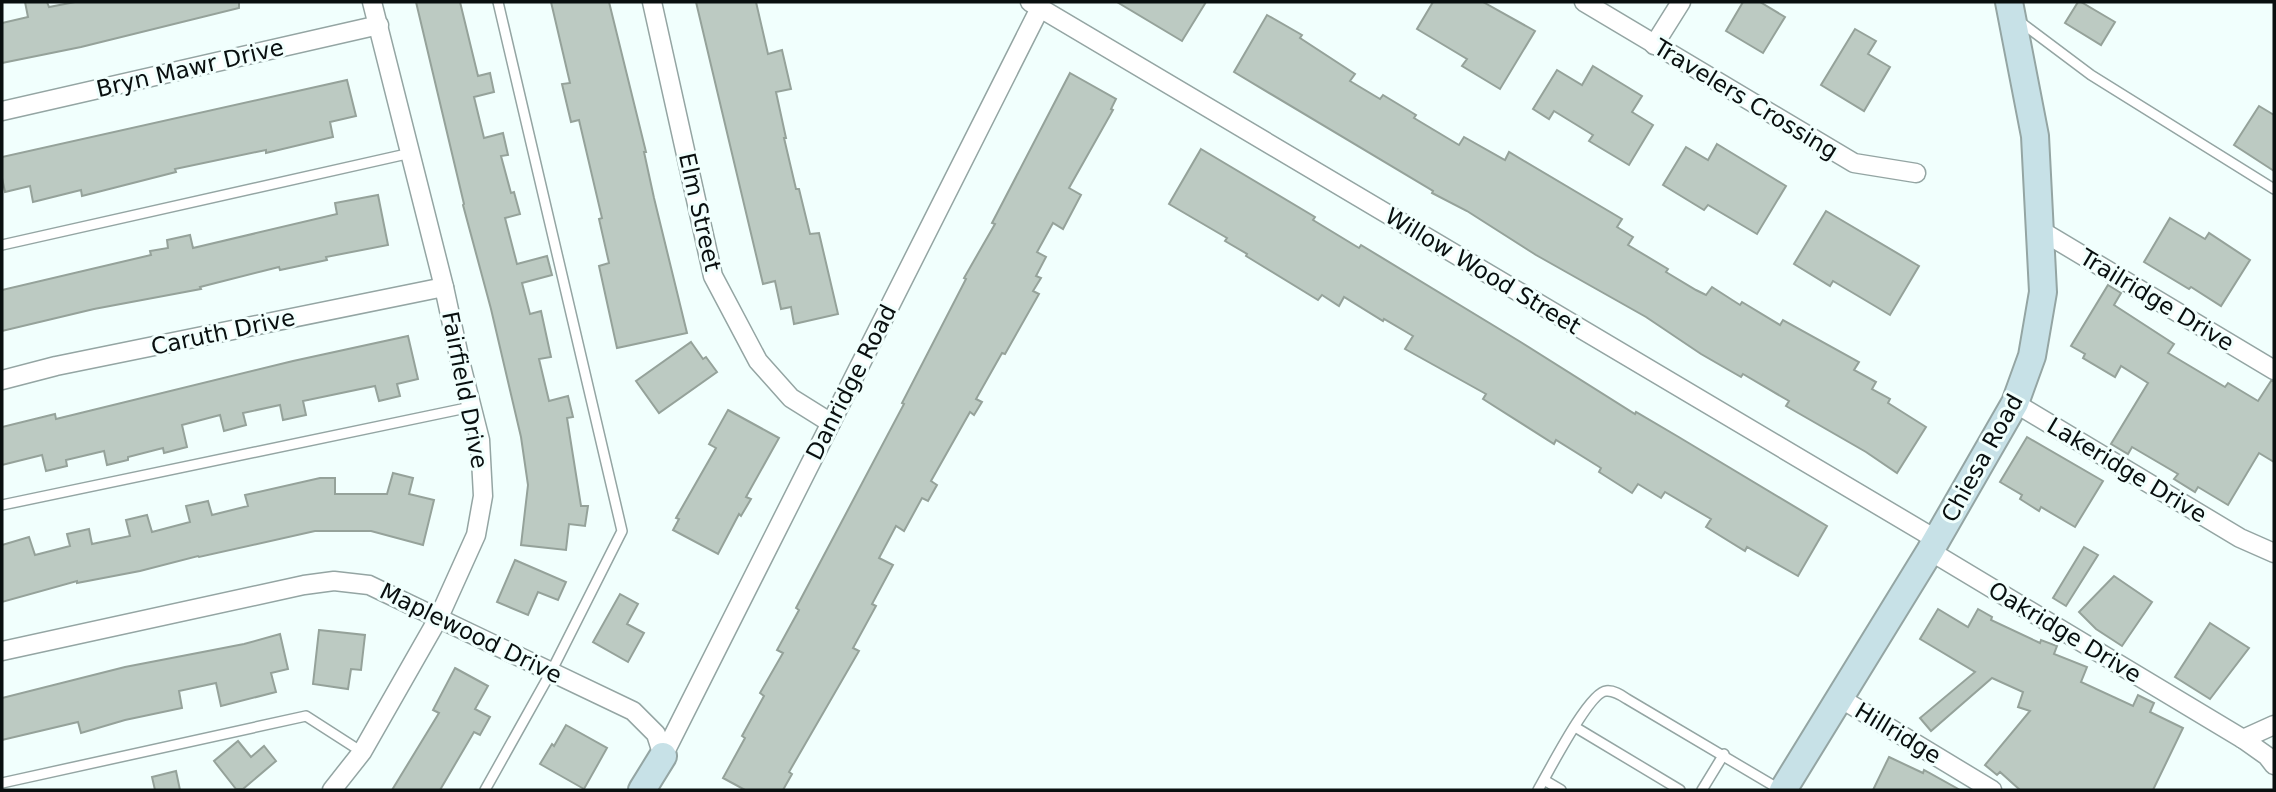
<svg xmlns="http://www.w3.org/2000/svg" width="2276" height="792" font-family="'DejaVu Sans',sans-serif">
<rect width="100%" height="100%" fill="#f1fffd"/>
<g fill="#bccac2" stroke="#95a29a" stroke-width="2">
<path d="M 25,2 L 47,2 L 49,7 L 75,2 L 239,2 L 239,8 L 81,47 L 2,63 L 2,23 L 28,17 Z"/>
<path d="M 416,2 L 460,2 L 478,76 L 490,73 L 494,92 L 474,97 L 484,138 L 503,133 L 508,155 L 501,156 L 511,193 L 514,192 L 520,214 L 505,218 L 517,264 L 547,256 L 552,275 L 522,283 L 530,314 L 541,311 L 551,357 L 539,359 L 549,401 L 568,396 L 573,417 L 567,418 L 581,506 L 588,506 L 585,526 L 569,524 L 566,550 L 521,545 L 528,485 L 521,437 L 491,309 L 463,205 L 464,204 Z"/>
<path d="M 551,2 L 609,2 L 646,152 L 644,152 L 654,198 L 687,333 L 617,348 L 599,266 L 609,263 L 599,219 L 602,218 L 579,120 L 571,122 L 562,84 L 570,83 Z"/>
<path d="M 696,2 L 756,2 L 768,54 L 782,50 L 791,89 L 776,92 L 786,138 L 784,138 L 796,189 L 799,189 L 810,234 L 819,233 L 838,314 L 794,324 L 791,307 L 781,309 L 775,281 L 763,284 Z"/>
<path d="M 1117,2 L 1206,2 L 1182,41 Z"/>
<path d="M 1433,2 L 1483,2 L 1535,31 L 1500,89 L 1462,66 L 1467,59 L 1417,29 Z"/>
<path d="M 1743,2 L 1760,2 L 1785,17 L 1763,53 L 1726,31 Z"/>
<path d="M 2078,2 L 2081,2 L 2115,22 L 2101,45 L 2065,23 Z"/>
<path d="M 1267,15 L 1302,35 L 1300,38 L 1355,74 L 1350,81 L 1380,99 L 1383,95 L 1416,115 L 1414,118 L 1459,145 L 1464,137 L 1505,160 L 1509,152 L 1622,219 L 1617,227 L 1633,237 L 1628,245 L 1668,269 L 1666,272 L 1696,290 L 1706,295 L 1712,287 L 1740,305 L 1742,302 L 1780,325 L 1783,320 L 1859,362 L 1854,370 L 1876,382 L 1872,389 L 1890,399 L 1888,403 L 1926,427 L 1897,473 L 1866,452 L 1786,406 L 1789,401 L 1743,374 L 1741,377 L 1701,354 L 1646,317 L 1536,255 L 1467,211 L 1432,193 L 1433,191 L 1234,72 Z"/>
<path d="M 1855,29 L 1876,41 L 1868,54 L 1890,67 L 1864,111 L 1821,85 Z"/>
<path d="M 1593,66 L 1642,96 L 1632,112 L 1653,125 L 1629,165 L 1589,141 L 1593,135 L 1554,111 L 1549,119 L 1533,109 L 1557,70 L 1582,85 Z"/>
<path d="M 1070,73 L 1116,99 L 1111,109 L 1113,110 L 1069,188 L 1081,195 L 1063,229 L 1053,223 L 1037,252 L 1046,257 L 1036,276 L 1041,278 L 1033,291 L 1039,294 L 1005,354 L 1002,353 L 976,399 L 982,402 L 974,415 L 970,412 L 931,481 L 937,485 L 928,501 L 922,498 L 904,531 L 896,526 L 879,558 L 893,565 L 872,604 L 876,606 L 853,648 L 859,651 L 789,772 L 792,774 L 783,790 L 745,790 L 723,778 L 745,738 L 742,736 L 764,696 L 760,693 L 783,653 L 777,650 L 799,610 L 796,608 L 904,404 L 902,403 L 966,279 L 964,278 L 995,224 L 992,223 Z"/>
<path d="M 347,80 L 356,116 L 330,122 L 333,137 L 266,153 L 266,150 L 175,169 L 176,172 L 82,196 L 81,190 L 33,202 L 30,186 L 5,192 L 2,178 L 2,157 Z"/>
<path d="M 2259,106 L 2274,115 L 2274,171 L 2234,145 Z"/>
<path d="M 1717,144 L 1786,186 L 1757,234 L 1708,205 L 1704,210 L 1663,185 L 1686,147 L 1708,160 Z"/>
<path d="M 1201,149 L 1315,217 L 1313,220 L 1359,248 L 1361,245 L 1519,341 L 1635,414 L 1636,412 L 1677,436 L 1827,526 L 1798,576 L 1747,547 L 1745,551 L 1706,527 L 1711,519 L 1665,492 L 1661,498 L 1638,484 L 1632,493 L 1599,472 L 1601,468 L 1556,440 L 1554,444 L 1483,399 L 1486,394 L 1405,349 L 1413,336 L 1384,319 L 1383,321 L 1344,297 L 1339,306 L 1322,295 L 1318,300 L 1246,256 L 1247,254 L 1225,241 L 1227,238 L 1169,204 Z"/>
<path d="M 378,195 L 388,245 L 326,257 L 327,260 L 280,270 L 279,267 L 200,287 L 201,289 L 94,309 L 2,331 L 2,290 L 151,255 L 150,251 L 168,248 L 167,240 L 190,235 L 193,248 L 337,214 L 335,203 Z"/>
<path d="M 1826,211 L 1919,266 L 1890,315 L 1833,281 L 1830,286 L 1794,264 Z"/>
<path d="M 2170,218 L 2205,239 L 2209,233 L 2250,260 L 2221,306 L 2191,287 L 2189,289 L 2144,262 Z"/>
<path d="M 2108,285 L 2121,293 L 2114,305 L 2174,344 L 2168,353 L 2225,387 L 2228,383 L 2258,401 L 2271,381 L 2274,381 L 2274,462 L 2259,453 L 2228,505 L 2198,487 L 2195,492 L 2174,479 L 2178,474 L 2132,447 L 2128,454 L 2111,444 L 2148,383 L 2121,366 L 2115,377 L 2083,358 L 2085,354 L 2071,346 Z"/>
<path d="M 408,336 L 418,379 L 397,384 L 400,396 L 379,401 L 375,386 L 303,401 L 306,415 L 283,420 L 280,405 L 243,413 L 246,425 L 224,431 L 220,415 L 182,425 L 187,447 L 164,453 L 163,448 L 128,457 L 128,460 L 107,465 L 104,451 L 66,460 L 67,466 L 46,471 L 42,455 L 2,465 L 2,427 L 55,414 L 56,419 L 293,361 Z"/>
<path d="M 691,342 L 703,359 L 706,357 L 717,372 L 659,413 L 636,381 Z"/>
<path d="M 728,410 L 779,438 L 746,497 L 751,499 L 741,516 L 739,514 L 718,554 L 673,530 L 679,519 L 676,518 L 716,448 L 709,444 Z"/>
<path d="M 2027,437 L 2103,481 L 2075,527 L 2041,507 L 2039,511 L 2020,499 L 2022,495 L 2000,482 Z"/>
<path d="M 393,473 L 413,478 L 409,494 L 434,500 L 423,545 L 371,531 L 315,531 L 199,557 L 198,556 L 140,571 L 77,583 L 77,581 L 2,602 L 2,545 L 29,537 L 35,555 L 70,546 L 67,534 L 89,529 L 92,544 L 130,536 L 126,520 L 147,515 L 152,532 L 190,522 L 186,506 L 208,501 L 212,515 L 248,506 L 245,495 L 320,478 L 335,478 L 335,494 L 387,494 Z"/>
<path d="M 2084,547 L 2098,555 L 2066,606 L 2053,598 Z"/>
<path d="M 515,560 L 566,582 L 558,600 L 538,592 L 528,615 L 497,602 Z"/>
<path d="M 2114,576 L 2152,602 L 2122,646 L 2096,629 L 2079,612 Z"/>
<path d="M 620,594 L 638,604 L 627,624 L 644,633 L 628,662 L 593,642 Z"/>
<path d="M 1938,609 L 1968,627 L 1978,609 L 1992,617 L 1991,620 L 2040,643 L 2041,640 L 2057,646 L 2054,654 L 2087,667 L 2081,682 L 2133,706 L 2138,695 L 2154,703 L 2150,712 L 2183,728 L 2153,790 L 2020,790 L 2000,772 L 1997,775 L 1985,765 L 2030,711 L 2018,707 L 2023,692 L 1992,678 L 1931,731 L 1920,718 L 1975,672 L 1920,639 Z"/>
<path d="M 2210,623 L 2249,648 L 2210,699 L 2175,677 Z"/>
<path d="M 319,630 L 365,635 L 361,670 L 351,669 L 348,689 L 313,684 Z"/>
<path d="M 280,634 L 288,669 L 271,673 L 276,692 L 221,706 L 216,683 L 179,691 L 182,708 L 125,720 L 81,733 L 78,722 L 2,740 L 2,698 L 125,667 L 244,644 Z"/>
<path d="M 455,668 L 488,686 L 475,709 L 490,717 L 480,735 L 474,732 L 440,790 L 392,790 L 439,713 L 433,710 Z"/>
<path d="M 566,725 L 607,748 L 584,789 L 540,764 L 552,744 L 554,746 Z"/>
<path d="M 238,741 L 251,757 L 264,746 L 276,761 L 243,789 L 236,789 L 214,761 Z"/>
<path d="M 1889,757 L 1923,773 L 1924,770 L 1960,790 L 1873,790 Z"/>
<path d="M 176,771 L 180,790 L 155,790 L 152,777 Z"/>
</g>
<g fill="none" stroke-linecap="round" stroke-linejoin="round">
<defs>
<g id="lane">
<path d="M 2019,21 L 2091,75 L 2274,189"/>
<path d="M 2,245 L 411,153"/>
<path d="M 2,505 L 471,407"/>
<path d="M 1575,727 L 1680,790"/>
<path d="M 1544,780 L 1561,790"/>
<path d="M 2,783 L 306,716 L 362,752"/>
<path d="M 485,790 L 551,672 L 622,531 L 498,2"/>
<path d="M 1538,790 C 1548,773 1589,692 1606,691 C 1614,690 1621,695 1627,699 L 1779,789"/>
<path d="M 1702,790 L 1724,754"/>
</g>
<g id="street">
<path d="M 652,2 L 713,276 L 758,361 L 791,398 L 831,423"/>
<path d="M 1030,2 L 1937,540"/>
<path d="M 1584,2 L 1854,163 L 1916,173"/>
<path d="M 1654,45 L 1681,2"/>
<path d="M 2,111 L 379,25"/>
<path d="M 2040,230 L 2274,370"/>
<path d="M 2,380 L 56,366 L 444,287"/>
<path d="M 2015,403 L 2240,538 L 2274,553"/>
<path d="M 1930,551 L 2243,739 L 2267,756 L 2274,765"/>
<path d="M 2,651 L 304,585 L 334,581 L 369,585 L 633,711 L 656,734 L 663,756"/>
<path d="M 1840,698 L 1992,790"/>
<path d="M 2243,739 L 2274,725"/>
<path d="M 663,756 L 1040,8"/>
<path d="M 332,790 L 362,752 L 439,617 L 476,535 L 483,496 L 480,440 L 460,361 L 444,287 L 372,2"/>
</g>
<g id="secondary">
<path d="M 642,790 L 663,756"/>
<path d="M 1783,790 L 1930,551 L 2015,403 L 2032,356 L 2043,292 L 2035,136 L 2009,2"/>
</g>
</defs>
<use href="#lane" stroke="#94a5a3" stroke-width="12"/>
<use href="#street" stroke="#94a5a3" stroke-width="21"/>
<use href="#secondary" stroke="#94a5a3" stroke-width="30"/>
<use href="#lane" stroke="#fff" stroke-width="9"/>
<use href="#street" stroke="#fff" stroke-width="18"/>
<use href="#secondary" stroke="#c7e1e7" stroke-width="26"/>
</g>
<g text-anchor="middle" stroke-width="6" stroke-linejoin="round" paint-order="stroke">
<g font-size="23" fill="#090f0f" stroke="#f1fffd">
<text transform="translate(190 68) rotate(-13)" y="8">Bryn Mawr Drive</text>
<text transform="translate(1746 99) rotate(31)" y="8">Travelers Crossing</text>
<text transform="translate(700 212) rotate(77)" y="8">Elm Street</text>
<text transform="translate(1483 271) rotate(31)" y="8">Willow Wood Street</text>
<text transform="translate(2157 300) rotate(31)" y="8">Trailridge Drive</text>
<text transform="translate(223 332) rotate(-12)" y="8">Caruth Drive</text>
<text transform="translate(851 382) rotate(-63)" y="8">Danridge Road</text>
<text transform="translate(465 390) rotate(79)" y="8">Fairfield Drive</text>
<text transform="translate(1982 458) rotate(-61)" y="8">Chiesa Road</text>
<text transform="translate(2127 470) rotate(31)" y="8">Lakeridge Drive</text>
<text transform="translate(2065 632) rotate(31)" y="8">Oakridge Drive</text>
<text transform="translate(471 633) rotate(26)" y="8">Maplewood Drive</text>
<text transform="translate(1898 733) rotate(31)" y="8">Hillridge</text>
</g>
</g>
<rect width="2276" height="792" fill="none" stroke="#090f0f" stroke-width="7"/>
</svg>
